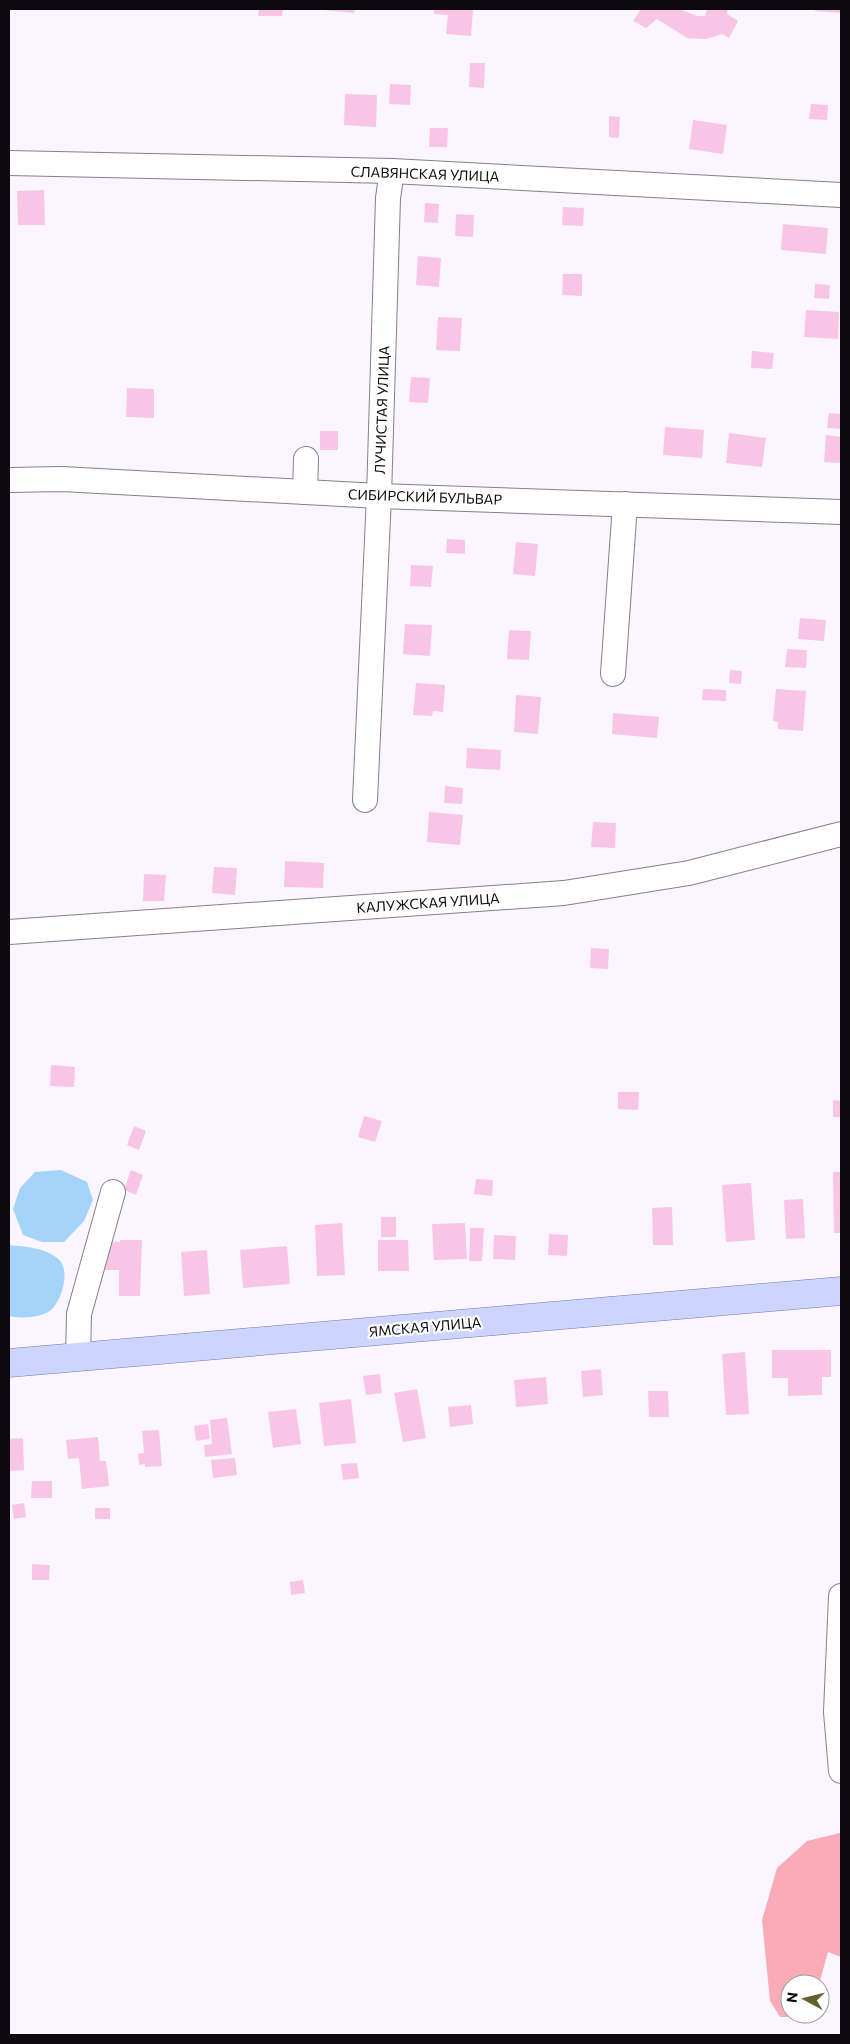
<svg xmlns="http://www.w3.org/2000/svg" width="850" height="2044" font-family="Commissioner,sans-serif">
<rect width="100%" height="100%" fill="#faf5ff"/>
<path fill="#f9acb7" d="M 840,1833 L 841,1957 L 828,1952 L 819,1984 L 790,1984 L 790,2014 L 800,2014 L 797,2017 L 780,2017 L 770,2001 L 762,1920 L 777,1868 L 807,1841 Z"/>
<g fill="#a5d4fa">
<path d="M 61,1170 L 87,1182 L 93,1200 L 84,1221 L 64,1242 L 42,1242 L 23,1235 L 13,1209 L 20,1188 L 35,1172 Z"/>
<path d="M 9,1245 C 26,1247 43,1247 57,1258 C 71,1268 63,1296 53,1308 C 44,1318 22,1319 9,1316 Z"/>
</g>
<g fill="#f8c5e7">
<path d="M 259,9 L 283,9 L 282,16 L 258,16 Z"/>
<path d="M 313,9 L 355,9 L 354,13 Z"/>
<path d="M 434,9 L 473,9 L 471,36 L 446,34 L 448,15 L 434,14 Z"/>
<path d="M 641,9 L 679,9 L 697,16 L 705,16 L 707,9 L 728,9 L 727,14 L 738,21 L 729,38 L 722,34 L 706,39 L 687,38 L 657,19 L 646,28 L 633,21 Z"/>
<path d="M 815,9 L 841,9 L 841,13 L 815,11 Z"/>
<path d="M 470,63 L 485,63 L 484,88 L 469,87 Z"/>
<path d="M 390,84 L 411,85 L 410,105 L 389,104 Z"/>
<path d="M 345,94 L 377,95 L 376,127 L 344,125 Z"/>
<path d="M 811,104 L 828,105 L 827,120 L 809,119 Z"/>
<path d="M 609,116 L 620,117 L 619,138 L 609,137 Z"/>
<path d="M 693,120 L 727,125 L 723,154 L 689,149 Z"/>
<path d="M 430,128 L 448,128 L 447,147 L 429,147 Z"/>
<path d="M 44,190 L 45,225 L 18,225 L 17,191 Z"/>
<path d="M 425,203 L 439,204 L 438,223 L 424,222 Z"/>
<path d="M 563,207 L 584,208 L 583,226 L 562,225 Z"/>
<path d="M 456,214 L 474,215 L 473,237 L 455,236 Z"/>
<path d="M 783,224 L 828,228 L 826,254 L 781,250 Z"/>
<path d="M 418,256 L 441,258 L 439,287 L 416,285 Z"/>
<path d="M 563,274 L 582,274 L 582,296 L 562,295 Z"/>
<path d="M 815,284 L 830,285 L 829,299 L 814,298 Z"/>
<path d="M 806,310 L 839,312 L 838,339 L 804,337 Z"/>
<path d="M 438,317 L 462,318 L 460,351 L 436,350 Z"/>
<path d="M 752,351 L 774,353 L 772,369 L 751,368 Z"/>
<path d="M 411,377 L 430,378 L 428,403 L 409,402 Z"/>
<path d="M 127,388 L 154,389 L 154,418 L 126,417 Z"/>
<path d="M 829,413 L 841,414 L 841,429 L 827,428 Z"/>
<path d="M 665,427 L 704,430 L 702,458 L 663,455 Z"/>
<rect x="320" y="431" width="18" height="19"/>
<path d="M 729,433 L 766,438 L 762,467 L 726,463 Z"/>
<path d="M 826,435 L 841,437 L 841,463 L 824,462 Z"/>
<path d="M 447,539 L 465,540 L 465,554 L 446,553 Z"/>
<path d="M 516,542 L 538,544 L 535,576 L 513,574 Z"/>
<path d="M 411,565 L 433,566 L 431,587 L 410,586 Z"/>
<path d="M 800,618 L 826,620 L 824,641 L 798,639 Z"/>
<path d="M 405,624 L 432,625 L 430,656 L 403,654 Z"/>
<path d="M 509,630 L 531,631 L 529,660 L 507,659 Z"/>
<path d="M 787,649 L 807,650 L 806,668 L 785,667 Z"/>
<path d="M 730,670 L 742,671 L 741,684 L 729,683 Z"/>
<path d="M 416,683 L 445,685 L 443,712 L 433,711 L 432,716 L 413,715 Z"/>
<path d="M 703,689 L 726,690 L 726,701 L 702,700 Z"/>
<path d="M 776,689 L 806,691 L 803,731 L 778,729 L 778,722 L 773,721 Z"/>
<path d="M 516,695 L 541,697 L 538,734 L 514,732 Z"/>
<path d="M 613,713 L 659,717 L 657,738 L 612,734 Z"/>
<path d="M 467,748 L 501,750 L 500,770 L 466,768 Z"/>
<path d="M 445,786 L 463,788 L 462,804 L 444,803 Z"/>
<path d="M 429,812 L 463,815 L 460,845 L 427,842 Z"/>
<path d="M 593,822 L 616,823 L 615,848 L 591,847 Z"/>
<path d="M 285,861 L 324,863 L 323,888 L 284,887 Z"/>
<path d="M 214,867 L 237,868 L 235,895 L 212,893 Z"/>
<path d="M 144,874 L 166,875 L 164,901 L 143,901 Z"/>
<path d="M 591,948 L 609,949 L 608,969 L 590,968 Z"/>
<path d="M 51,1065 L 75,1067 L 74,1087 L 50,1086 Z"/>
<path d="M 618,1092 L 639,1092 L 638,1110 L 618,1109 Z"/>
<path d="M 833,1100 L 841,1101 L 841,1117 L 833,1117 Z"/>
<path d="M 364,1116 L 382,1121 L 375,1142 L 358,1137 Z"/>
<path d="M 134,1126 L 146,1131 L 139,1150 L 127,1145 Z"/>
<path d="M 131,1170 L 143,1175 L 136,1195 L 124,1190 Z"/>
<path d="M 833,1172 L 841,1172 L 841,1233 L 834,1233 Z"/>
<path d="M 476,1179 L 493,1180 L 492,1196 L 474,1194 Z"/>
<path d="M 751,1183 L 755,1240 L 726,1242 L 722,1185 Z"/>
<path d="M 803,1199 L 805,1238 L 786,1239 L 784,1200 Z"/>
<path d="M 672,1207 L 673,1245 L 653,1245 L 652,1208 Z"/>
<rect x="381" y="1217" width="15" height="20"/>
<path d="M 342,1223 L 345,1275 L 317,1276 L 315,1225 Z"/>
<path d="M 465,1223 L 467,1259 L 434,1260 L 432,1224 Z"/>
<path d="M 470,1228 L 484,1228 L 482,1261 L 469,1261 Z"/>
<path d="M 549,1234 L 568,1235 L 567,1256 L 548,1255 Z"/>
<path d="M 494,1235 L 516,1236 L 515,1260 L 493,1259 Z"/>
<path d="M 120,1240 L 142,1240 L 140,1296 L 119,1296 L 119,1270 L 104,1270 L 105,1241 L 120,1242 Z"/>
<path d="M 378,1240 L 408,1240 L 409,1271 L 378,1271 Z"/>
<path d="M 287,1246 L 290,1284 L 243,1288 L 240,1250 Z"/>
<path d="M 207,1250 L 210,1294 L 184,1296 L 181,1252 Z"/>
<path d="M 772,1350 L 831,1350 L 831,1377 L 822,1377 L 822,1395 L 788,1396 L 788,1378 L 772,1378 Z"/>
<path d="M 745,1352 L 749,1414 L 726,1415 L 722,1354 Z"/>
<path d="M 601,1369 L 603,1395 L 583,1397 L 581,1371 Z"/>
<path d="M 380,1374 L 382,1393 L 366,1395 L 363,1376 Z"/>
<path d="M 546,1377 L 548,1404 L 516,1407 L 514,1380 Z"/>
<path d="M 417,1389 L 426,1438 L 403,1442 L 394,1393 Z"/>
<path d="M 648,1391 L 668,1391 L 669,1417 L 649,1417 Z"/>
<path d="M 351,1399 L 356,1443 L 324,1446 L 319,1403 Z"/>
<path d="M 471,1405 L 473,1424 L 450,1427 L 448,1407 Z"/>
<path d="M 296,1409 L 301,1444 L 273,1448 L 268,1412 Z"/>
<path d="M 227,1418 L 232,1454 L 205,1457 L 204,1445 L 212,1444 L 210,1420 Z"/>
<path d="M 208,1424 L 210,1439 L 196,1441 L 194,1426 Z"/>
<path d="M 159,1430 L 162,1466 L 145,1467 L 145,1464 L 139,1465 L 138,1454 L 144,1453 L 142,1431 Z"/>
<path d="M 98,1437 L 100,1461 L 106,1461 L 109,1486 L 82,1489 L 79,1458 L 68,1459 L 66,1440 Z"/>
<path d="M 23,1438 L 24,1470 L 9,1471 L 9,1439 Z"/>
<path d="M 235,1458 L 237,1475 L 213,1478 L 211,1460 Z"/>
<path d="M 357,1463 L 359,1478 L 343,1480 L 341,1464 Z"/>
<path d="M 32,1481 L 52,1481 L 52,1498 L 31,1498 Z"/>
<path d="M 24,1503 L 26,1517 L 14,1519 L 12,1505 Z"/>
<rect x="95" y="1508" width="15" height="11"/>
<path d="M 32,1564 L 50,1565 L 49,1580 L 32,1580 Z"/>
<path d="M 303,1580 L 305,1593 L 291,1595 L 290,1582 Z"/>
</g>
<g fill="none" stroke-linecap="round" stroke-linejoin="round">
<defs>
<g id="minor">
<path d="M 9,163 L 392,171 L 841,195"/>
<path d="M 9,480 L 62,479 L 379,496 L 841,512"/>
<path d="M 305,492 L 306,459"/>
<path d="M 613,674 L 625,504"/>
<path d="M 365,800 L 379,496 L 388,198 L 392,171"/>
<path d="M 9,932 L 564,893 L 689,873 L 841,834"/>
<path d="M 78,1358 L 79,1314 L 113,1192"/>
<path d="M 841,1596 L 836,1712 L 841,1771"/>
</g>
<path id="major" d="M 9,1363 L 841,1291"/>
</defs>
<use href="#minor" stroke="#857f8c" stroke-width="26"/>
<use href="#major" stroke="#747ba8" stroke-width="29"/>
<use href="#minor" stroke="#fff" stroke-width="24"/>
<use href="#major" stroke="#cdd4fd" stroke-width="28"/>
</g>
<g text-anchor="middle" stroke-width="4.5" stroke-linejoin="round" paint-order="stroke">
<g font-size="14" fill="#0d0a0f" stroke="#fff">
<text transform="translate(425 174) rotate(2)" y="5">СЛАВЯНСКАЯ УЛИЦА</text>
<text transform="translate(382 410) rotate(-88)" y="5">ЛУЧИСТАЯ УЛИЦА</text>
<text transform="translate(425 497) rotate(2)" y="5">СИБИРСКИЙ БУЛЬВАР</text>
<text transform="translate(428 903) rotate(-4)" y="5">КАЛУЖСКАЯ УЛИЦА</text>
<text transform="translate(425 1327) rotate(-5)" y="5">ЯМСКАЯ УЛИЦА</text>
</g>
</g>
<rect width="850" height="2044" fill="none" stroke="#0d0a0f" stroke-width="20"/>
<g transform="translate(805 1999) rotate(277)"><circle r="24" fill="#ffffff" stroke="#9e9d9f"/>
<path d="M0-4L9 19L0 12L-9 19Z" fill="#65612e"/>
<text y="-8" font-size="14" font-weight="bold" text-anchor="middle" fill="#0d0a0f">N</text>
</g>
</svg>
